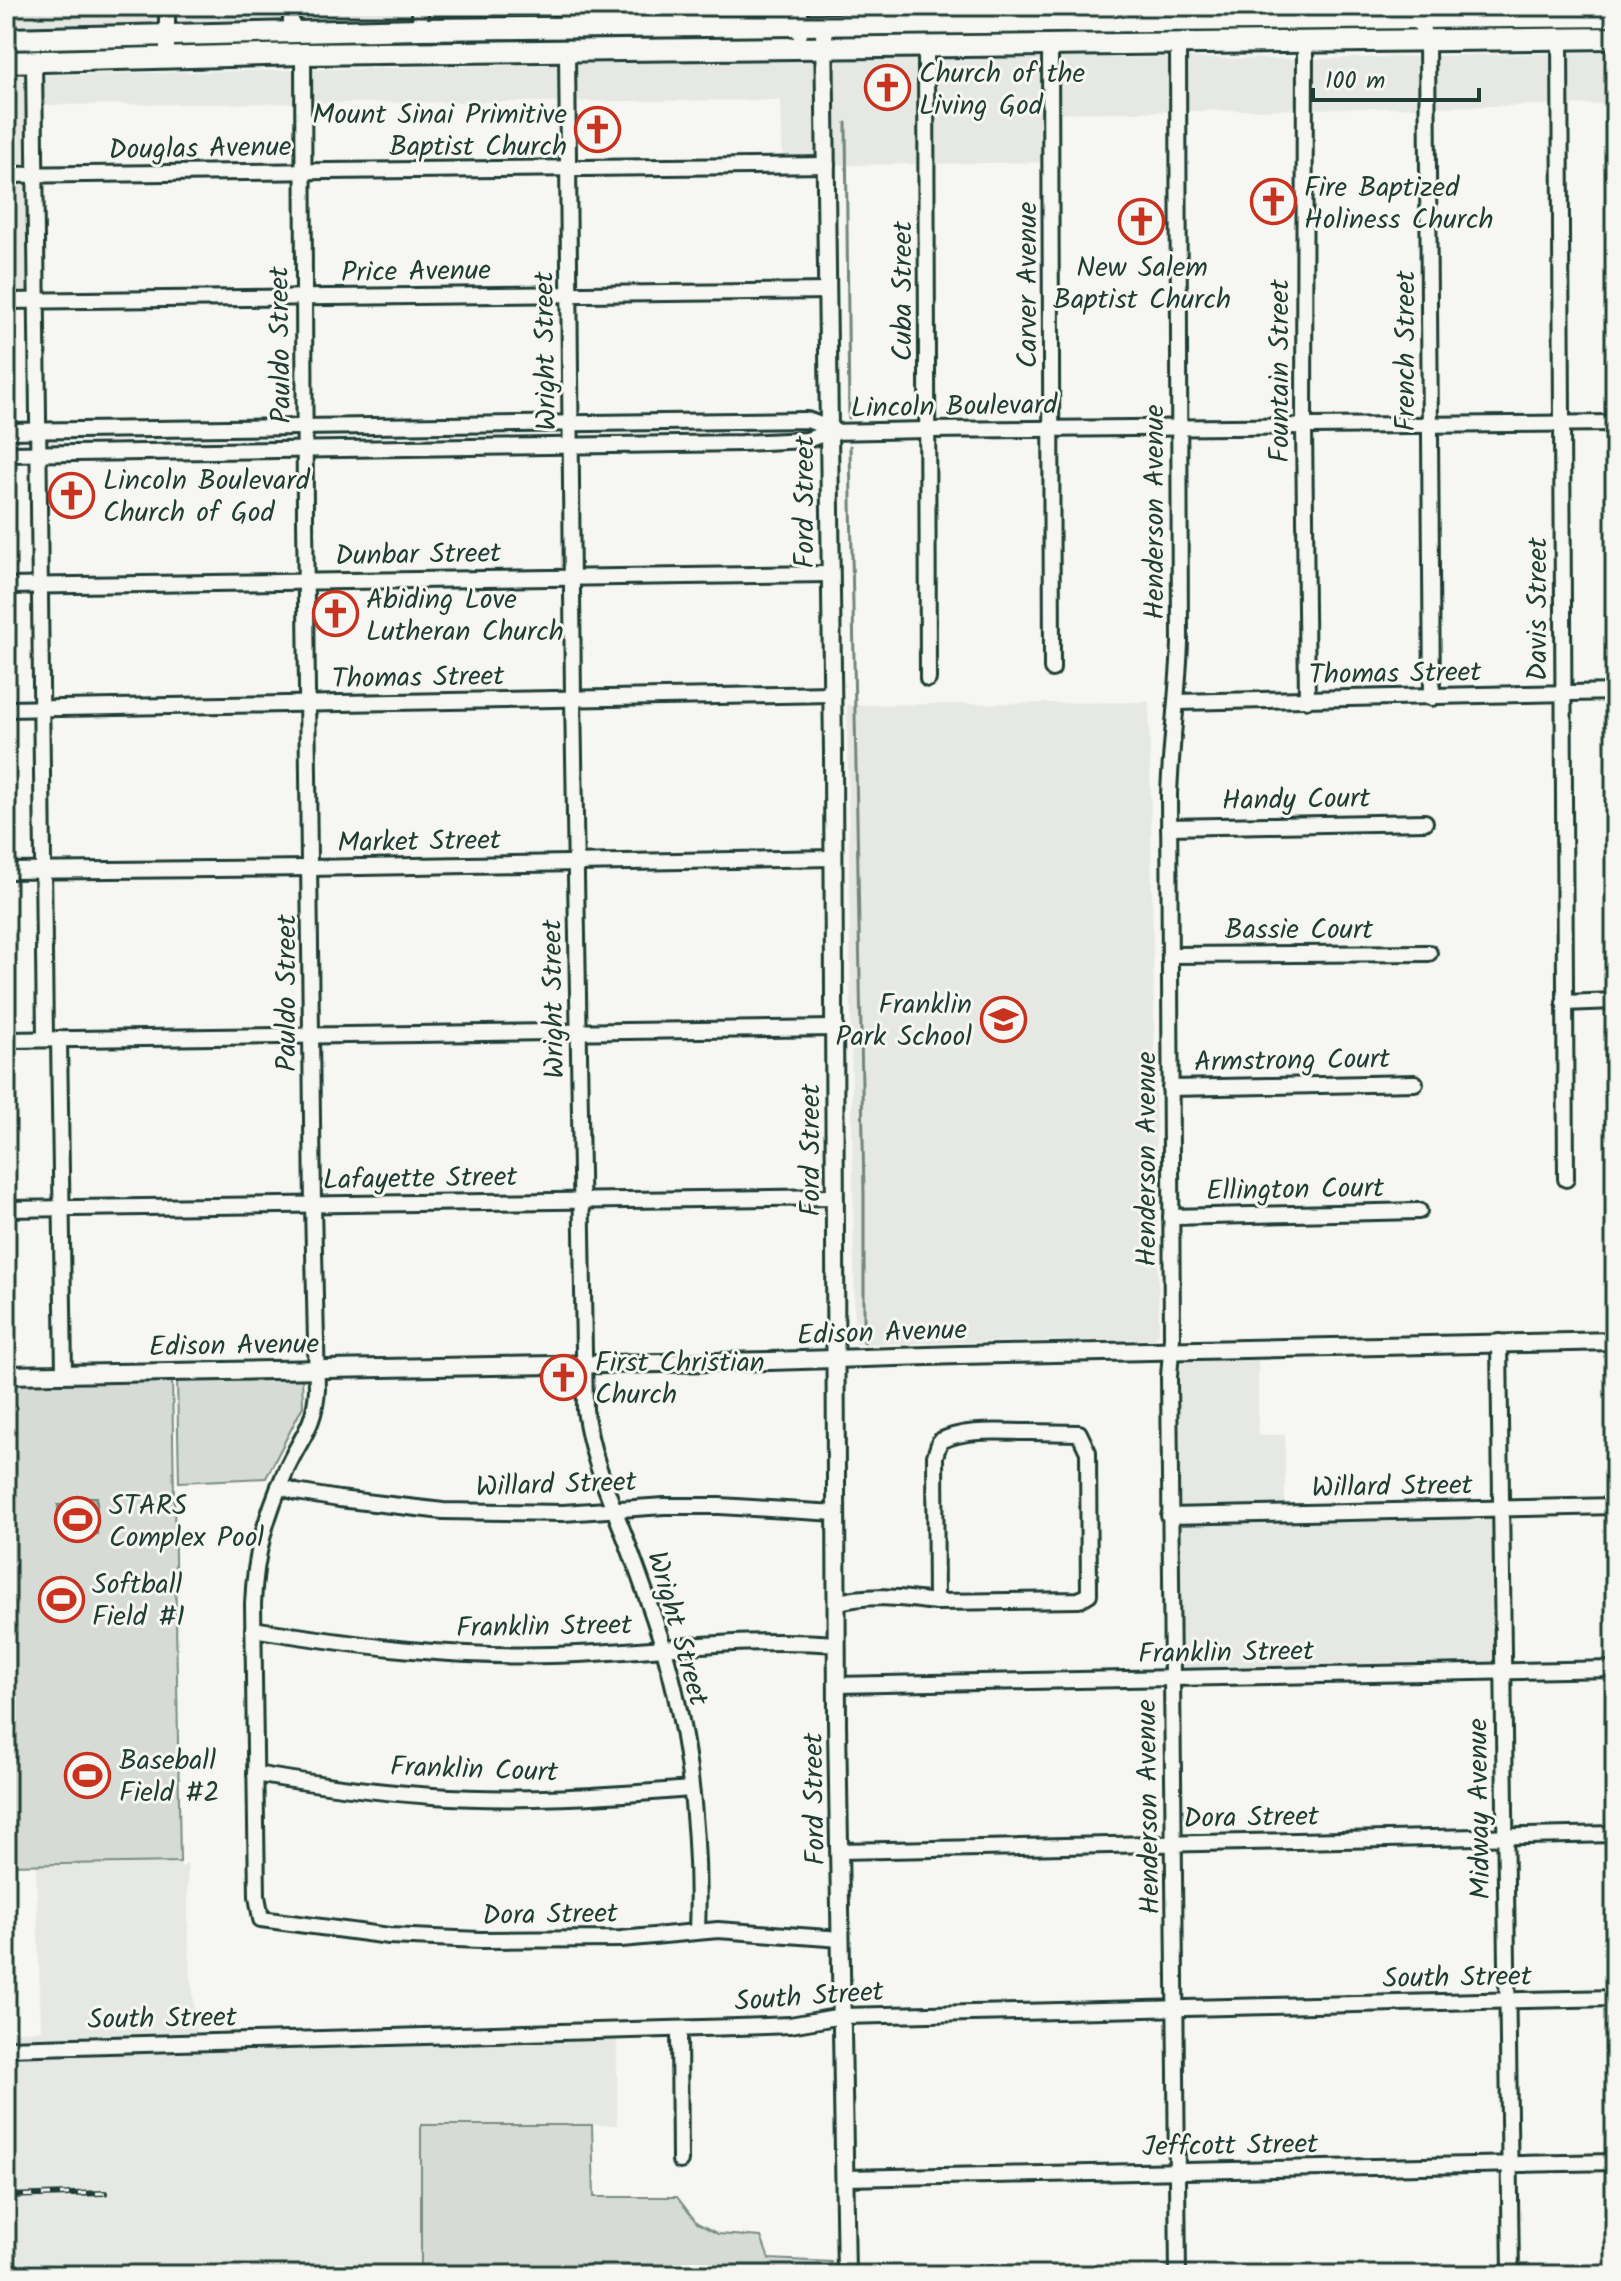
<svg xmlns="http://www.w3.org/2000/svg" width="1621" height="2281" font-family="Kalam,sans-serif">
<rect width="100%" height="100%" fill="#f6f6f2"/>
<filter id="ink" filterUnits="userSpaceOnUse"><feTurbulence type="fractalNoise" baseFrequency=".0125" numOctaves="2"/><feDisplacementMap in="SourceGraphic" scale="16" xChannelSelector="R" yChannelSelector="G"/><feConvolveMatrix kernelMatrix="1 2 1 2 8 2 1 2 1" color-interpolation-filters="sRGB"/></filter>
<g filter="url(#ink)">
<g fill="#e6e8e4">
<path d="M 6,6 L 822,6 L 823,10 L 327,19 L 6,27 Z"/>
<path d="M 1158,6 L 1461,6 L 1158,8 Z"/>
<path d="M 1615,52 L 1615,104 L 1060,113 L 1058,162 L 833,165 L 831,59 L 960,57 L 1312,59 Z"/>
<path d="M 819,59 L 821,165 L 783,165 L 781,100 L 39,105 L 39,298 L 6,298 L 6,76 Z"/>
<path d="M 1149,702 L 1159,1333 L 1155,1339 L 855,1344 L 847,705 Z"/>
<path d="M 1258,1355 L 1258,1435 L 1285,1435 L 1285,1515 L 1505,1509 L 1507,1670 L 1176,1677 L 1175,1357 Z"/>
<path d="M 180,1862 L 181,1867 L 187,1864 L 189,1954 L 197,2035 L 331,2031 L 331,2037 L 617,2030 L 617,2125 L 421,2125 L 421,2275 L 6,2275 L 6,2032 L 41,2030 L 36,1864 Z"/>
</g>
<g fill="#d6dbd6" stroke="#7a8c85" stroke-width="2">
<path d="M 827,6 L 1153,6 L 1153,9 L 827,13 Z"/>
<path d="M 302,1375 L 303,1406 L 266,1478 L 179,1482 L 177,1378 Z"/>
<path d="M 172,1377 L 180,1862 L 6,1865 L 6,1380 Z"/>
<path d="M 421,2125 L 592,2125 L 594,2197 L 677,2197 L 697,2223 L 718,2234 L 761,2237 L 769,2259 L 831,2262 L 829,2275 L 421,2275 Z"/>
</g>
<path fill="#aab3ae" stroke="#72847d" stroke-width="2" d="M 86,1497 L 97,1497 L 97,1534 L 59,1535 L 58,1505 L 86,1505 Z"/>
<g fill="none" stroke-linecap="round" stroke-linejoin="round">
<g stroke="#72847d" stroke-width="3">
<path d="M 846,123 L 849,418"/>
<path d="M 850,446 L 864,1193 L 864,1342"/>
</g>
<defs>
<g id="minor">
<path d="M 167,6 L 167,57"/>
<path d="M 291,6 L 291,31"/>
<path d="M 420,6 L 420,29"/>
<path d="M 566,6 L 566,27"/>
<path d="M 800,6 L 800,34"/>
<path d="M 1418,6 L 1418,18 L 1427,41 L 1432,698"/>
<path d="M 691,27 L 692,6"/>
<path d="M 1560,39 L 1566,1179"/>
<path d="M 1305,42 L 1304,426 L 1307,700"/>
<path d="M 1178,43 L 1180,643 C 1178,693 1171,743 1169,794 L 1172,1337 L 1169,1377 L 1178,2275"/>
<path d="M 1050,45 L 1052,669"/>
<path d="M 926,46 L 928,679"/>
<path d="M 567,50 L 573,698 L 585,1410 C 592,1458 606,1488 623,1532 C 634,1560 644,1589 654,1618 C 687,1713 701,1830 697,1931"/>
<path d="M 303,54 L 305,517 L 313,1205 L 317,1389 C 315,1427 300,1438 286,1470 C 266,1517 255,1553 253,1604 L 257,1896 L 261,1919 L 389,1936 L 480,1940 L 621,1939 L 718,1930 L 841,1939"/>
<path d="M 34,61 L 45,1039"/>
<path d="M 6,175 L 827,165"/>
<path d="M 6,301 L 828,291"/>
<path d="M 6,431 L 807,420 L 829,428"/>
<path d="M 6,454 L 742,443 L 807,440 L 829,432 L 927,430 L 1615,423"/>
<path d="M 6,586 L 830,574"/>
<path d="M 1177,702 L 1615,692"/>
<path d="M 6,709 L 832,694"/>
<path d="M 1169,827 L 1425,822"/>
<path d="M 6,871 L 309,868 L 833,858"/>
<path d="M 1170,955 L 1429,953"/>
<path d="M 1564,1003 L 1615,1001"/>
<path d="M 59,1039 L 64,1373"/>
<path d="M 6,1040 L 834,1028"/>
<path d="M 1170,1088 L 1415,1083"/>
<path d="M 6,1209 L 835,1197"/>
<path d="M 1171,1217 L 1419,1211"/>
<path d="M 1499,1342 L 1511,2275"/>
<path d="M 1029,1432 L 1079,1433 L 1088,1452 L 1089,1594 L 1079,1600 L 936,1602 L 935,1456 L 940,1441 C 966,1428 1000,1432 1029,1432 Z"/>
<path d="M 279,1486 L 296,1492 L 339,1499 L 443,1511 L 563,1513 L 664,1506 L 720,1506 L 836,1513"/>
<path d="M 1169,1516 L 1615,1506"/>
<path d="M 836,1603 C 868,1593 904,1598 936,1602"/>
<path d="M 253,1629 C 352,1645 450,1658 551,1655 C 647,1653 739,1636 837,1644"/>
<path d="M 837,1685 L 1615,1669"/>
<path d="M 255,1774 C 314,1784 373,1792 433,1796 C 519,1802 605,1796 691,1789"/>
<path d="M 840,1851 L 1615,1834"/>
<path d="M 679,2029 L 680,2161"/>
<path d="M 6,2048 L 737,2027 L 790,2025 L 842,2016 L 1615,1998"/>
<path d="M 845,2178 L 1615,2162"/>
</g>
<g id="tertiary">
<path d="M 824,25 L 833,753 L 837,1723 L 846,2275"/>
<path d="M 6,1375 L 770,1361 L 959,1355 L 1615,1341"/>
</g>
<g id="primary">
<path d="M 6,39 L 420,29 L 1615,16"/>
<path d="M 6,62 L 303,54 L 1615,38"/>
</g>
</defs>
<use href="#minor" stroke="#1f3d34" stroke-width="20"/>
<use href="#tertiary" stroke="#1f3d34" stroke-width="22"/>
<use href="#primary" stroke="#1f3d34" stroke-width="26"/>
<use href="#minor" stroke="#f6f6f2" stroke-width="14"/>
<use href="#tertiary" stroke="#f6f6f2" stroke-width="16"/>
<use href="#primary" stroke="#f6f6f2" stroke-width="20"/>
<defs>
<path id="rail" d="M 6,2196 L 105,2193"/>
</defs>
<use href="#rail" stroke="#1f3d34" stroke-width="6"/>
<use href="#rail" stroke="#f6f6f2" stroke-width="3" stroke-dasharray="9" stroke-linecap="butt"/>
</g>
</g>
<defs>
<symbol id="church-ring" viewBox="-11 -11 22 22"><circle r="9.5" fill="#f6f6f2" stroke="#c8321e" stroke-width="1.5"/><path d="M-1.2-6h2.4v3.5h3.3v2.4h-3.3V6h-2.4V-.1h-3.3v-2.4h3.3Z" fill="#c8321e"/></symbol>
<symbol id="school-ring" viewBox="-11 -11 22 22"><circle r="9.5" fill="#f6f6f2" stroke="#c8321e" stroke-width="1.5"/><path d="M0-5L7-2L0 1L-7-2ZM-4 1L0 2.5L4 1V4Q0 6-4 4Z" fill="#c8321e"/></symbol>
<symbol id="stadium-ring" viewBox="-11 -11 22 22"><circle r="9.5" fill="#f6f6f2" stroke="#c8321e" stroke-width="1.5"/><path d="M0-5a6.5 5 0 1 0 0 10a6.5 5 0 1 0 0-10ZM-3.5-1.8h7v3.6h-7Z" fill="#c8321e"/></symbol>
</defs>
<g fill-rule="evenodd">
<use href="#church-ring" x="862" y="62" width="51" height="51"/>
<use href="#church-ring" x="572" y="104" width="51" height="51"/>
<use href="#church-ring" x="1248" y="176" width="51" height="51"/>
<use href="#church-ring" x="1116" y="196" width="51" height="51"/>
<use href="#church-ring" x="46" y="470" width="51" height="51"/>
<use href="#church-ring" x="310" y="588" width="51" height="51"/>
<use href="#school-ring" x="978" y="994" width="51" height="51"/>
<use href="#church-ring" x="538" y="1352" width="51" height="51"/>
<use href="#stadium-ring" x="52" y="1494" width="51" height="51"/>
<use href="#stadium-ring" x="36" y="1574" width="51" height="51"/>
<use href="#stadium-ring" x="62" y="1750" width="51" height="51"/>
</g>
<g text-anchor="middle" stroke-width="6" stroke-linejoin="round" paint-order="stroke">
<g font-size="28" fill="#1f3d34" stroke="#f6f6f2" text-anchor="start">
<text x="919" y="82">Church of the<tspan x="919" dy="32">Living God</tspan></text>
<text x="567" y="123" text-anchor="end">Mount Sinai Primitive<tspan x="567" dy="32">Baptist Church</tspan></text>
<text x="1304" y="196">Fire Baptized<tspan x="1304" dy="32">Holiness Church</tspan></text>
<text x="1142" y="276" text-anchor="middle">New Salem<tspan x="1142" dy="32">Baptist Church</tspan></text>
<text x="103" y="489">Lincoln Boulevard<tspan x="103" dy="32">Church of God</tspan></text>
<text x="366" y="608">Abiding Love<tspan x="366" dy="32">Lutheran Church</tspan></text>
<text x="972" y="1013" text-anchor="end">Franklin<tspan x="972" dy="32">Park School</tspan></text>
<text x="595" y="1371">First Christian<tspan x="595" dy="32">Church</tspan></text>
<text x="109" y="1514">STARS<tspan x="109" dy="32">Complex Pool</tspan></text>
<text x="92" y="1593">Softball<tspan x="92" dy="32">Field #1</tspan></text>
<text x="119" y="1769">Baseball<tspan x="119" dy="32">Field #2</tspan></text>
</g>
<g font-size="28" fill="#1f3d34" stroke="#f6f6f2">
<text transform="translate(200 147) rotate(-1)" y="10">Douglas Avenue</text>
<text transform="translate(416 270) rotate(-1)" y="10">Price Avenue</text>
<text transform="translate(1026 285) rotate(-90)" y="10">Carver Avenue</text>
<text transform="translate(901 291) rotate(-90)" y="10">Cuba Street</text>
<text transform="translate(279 345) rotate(-91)" y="10">Pauldo Street</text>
<text transform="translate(544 351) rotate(-91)" y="10">Wright Street</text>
<text transform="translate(1404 351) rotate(-90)" y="10">French Street</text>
<text transform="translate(1278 371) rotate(-90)" y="10">Fountain Street</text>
<text transform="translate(954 405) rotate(-1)" y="10">Lincoln Boulevard</text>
<text transform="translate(803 502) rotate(-90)" y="10">Ford Street</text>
<text transform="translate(1153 512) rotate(-90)" y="10">Henderson Avenue</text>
<text transform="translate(418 553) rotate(-1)" y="10">Dunbar Street</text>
<text transform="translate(1536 609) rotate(-90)" y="10">Davis Street</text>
<text transform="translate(1395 672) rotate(-1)" y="10">Thomas Street</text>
<text transform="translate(418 676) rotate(-1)" y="10">Thomas Street</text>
<text transform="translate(1296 798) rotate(-1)" y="10">Handy Court</text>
<text transform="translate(419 840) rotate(-1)" y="10">Market Street</text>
<text x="1299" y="938">Bassie Court</text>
<text transform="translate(285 993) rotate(-90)" y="10">Pauldo Street</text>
<text transform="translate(552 999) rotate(-91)" y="10">Wright Street</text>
<text transform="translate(1292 1059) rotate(-1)" y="10">Armstrong Court</text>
<text transform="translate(809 1150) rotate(-90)" y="10">Ford Street</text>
<text transform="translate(1145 1159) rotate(-90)" y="10">Henderson Avenue</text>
<text transform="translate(420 1177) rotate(-1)" y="10">Lafayette Street</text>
<text transform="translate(1295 1188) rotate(-1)" y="10">Ellington Court</text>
<text transform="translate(882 1331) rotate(-2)" y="10">Edison Avenue</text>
<text transform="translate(234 1344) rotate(-1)" y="10">Edison Avenue</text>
<text transform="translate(556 1483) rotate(-2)" y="10">Willard Street</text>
<text transform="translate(1392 1485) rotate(-1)" y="10">Willard Street</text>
<text transform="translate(544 1625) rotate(-1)" y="10">Franklin Street</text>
<text transform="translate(679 1628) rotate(74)" y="10">Wright Street</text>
<text transform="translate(1226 1651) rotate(-1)" y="10">Franklin Street</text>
<text transform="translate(474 1768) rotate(2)" y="10">Franklin Court</text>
<text transform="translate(813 1799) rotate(-91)" y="10">Ford Street</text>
<text transform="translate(1147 1807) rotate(-91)" y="10">Henderson Avenue</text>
<text transform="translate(1478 1809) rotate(-91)" y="10">Midway Avenue</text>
<text transform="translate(1251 1816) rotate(-1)" y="10">Dora Street</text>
<text transform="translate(550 1913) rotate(-1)" y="10">Dora Street</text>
<text transform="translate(1457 1976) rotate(-1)" y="10">South Street</text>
<text transform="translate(809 1995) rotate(-4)" y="10">South Street</text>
<text transform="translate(162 2017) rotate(-1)" y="10">South Street</text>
<text transform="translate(1230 2144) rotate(-1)" y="10">Jeffcott Street</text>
</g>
</g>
<rect width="1621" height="2281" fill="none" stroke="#f6f6f2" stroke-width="32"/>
<rect x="16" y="16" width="1589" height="2249" fill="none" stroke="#1f3d34" stroke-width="3" filter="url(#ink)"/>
<path d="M1313 88v12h166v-12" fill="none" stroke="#1f3d34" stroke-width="4"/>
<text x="1325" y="88" font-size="24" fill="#1f3d34" stroke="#f6f6f2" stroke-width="6" paint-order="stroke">100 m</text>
</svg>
